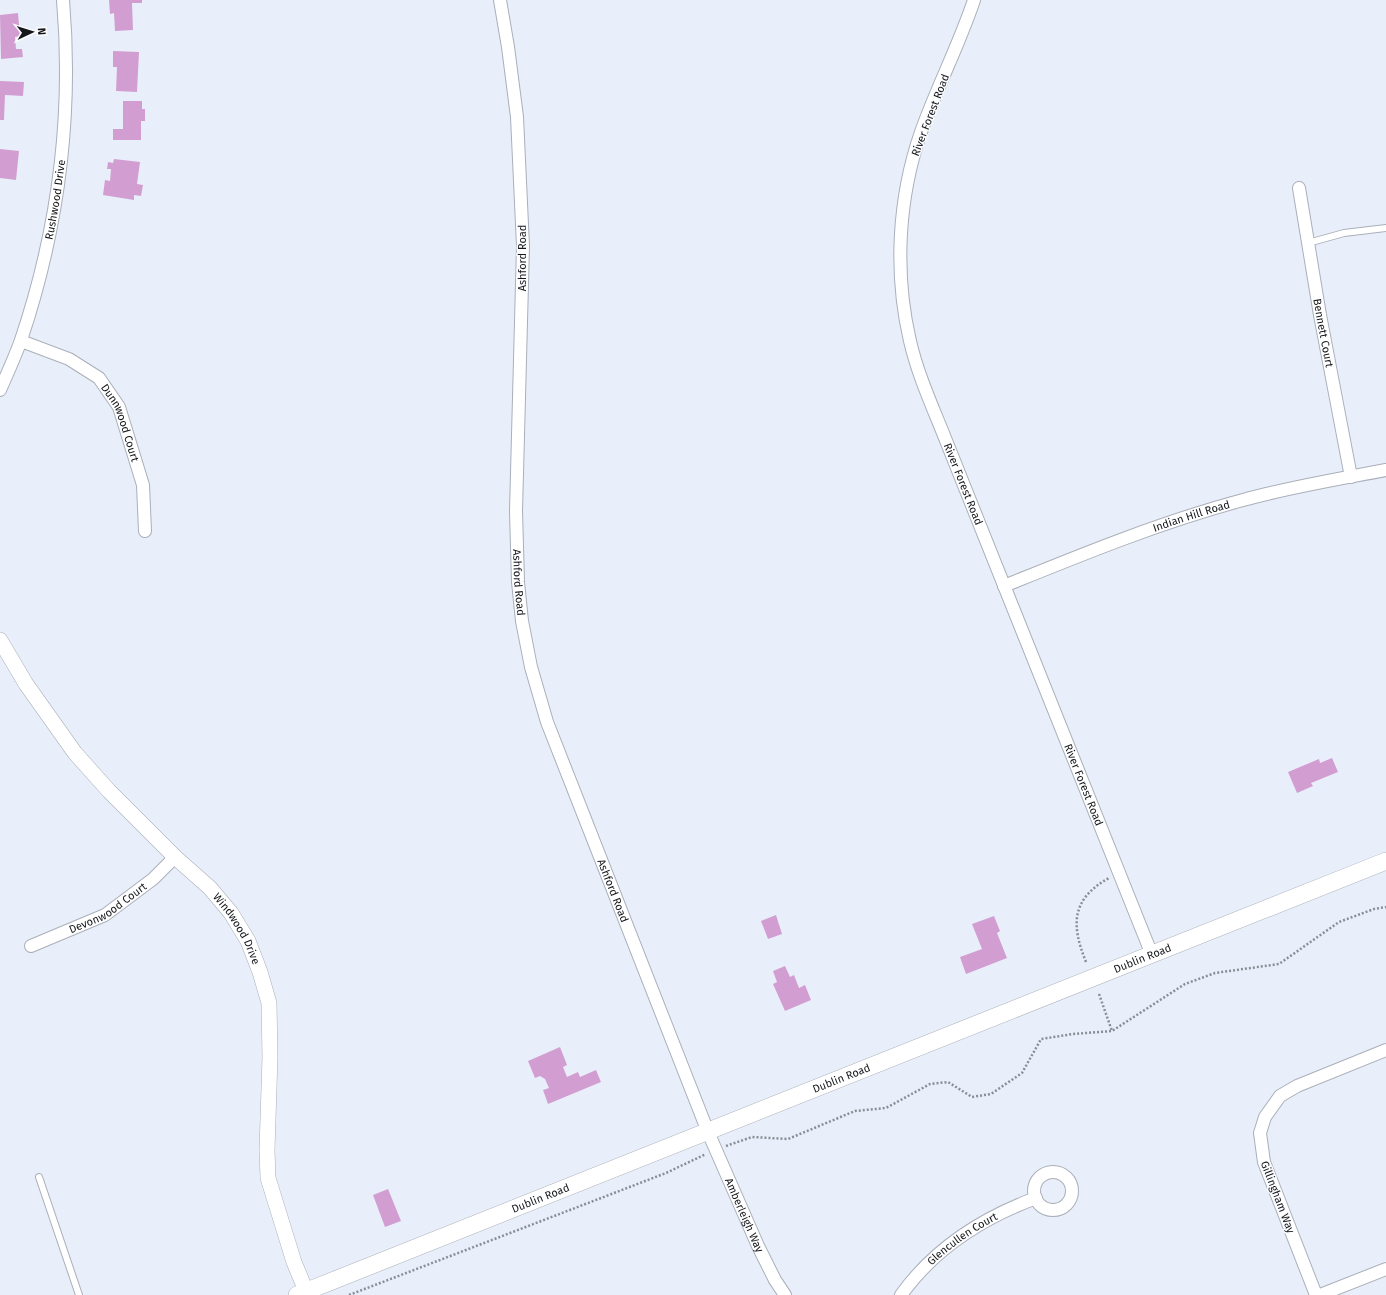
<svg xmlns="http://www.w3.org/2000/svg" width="1386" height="1295" font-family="'Fira Sans',sans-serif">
<rect width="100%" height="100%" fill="#e9effa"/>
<g fill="#d29ed2">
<path d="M 109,0 L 142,0 L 142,3 L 132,3 L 133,30 L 115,31 L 114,13 L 110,14 Z"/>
<path d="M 18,13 L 20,36 L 15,37 L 16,49 L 22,49 L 23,57 L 1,59 L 0,15 Z"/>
<path d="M 113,51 L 139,52 L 137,92 L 116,91 L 117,67 L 113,67 Z"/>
<path d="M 0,81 L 24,82 L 23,96 L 5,95 L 4,120 L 0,120 Z"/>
<path d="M 123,101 L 142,101 L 142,109 L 145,109 L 145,121 L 141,121 L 141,140 L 113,140 L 113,129 L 123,129 Z"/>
<path d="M 0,149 L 19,151 L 16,180 L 0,178 Z"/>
<path d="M 114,159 L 140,162 L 137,184 L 143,185 L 141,196 L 134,195 L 134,200 L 103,195 L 105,180 L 110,181 L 111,169 L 107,169 L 108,162 L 113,163 Z"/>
<path d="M 1332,758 L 1338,772 L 1311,783 L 1313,786 L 1297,793 L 1288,772 L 1319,759 L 1320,763 Z"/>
<path d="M 776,915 L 782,934 L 768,939 L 761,921 Z"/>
<path d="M 994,916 L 1000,931 L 997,933 L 1007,958 L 966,974 L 960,957 L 982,949 L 972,924 Z"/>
<path d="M 785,966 L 790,977 L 794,975 L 799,988 L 805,985 L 811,1000 L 785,1011 L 773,984 L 777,982 L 773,971 Z"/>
<path d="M 560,1047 L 567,1065 L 563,1067 L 567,1077 L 578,1072 L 580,1077 L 596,1070 L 601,1082 L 548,1104 L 543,1090 L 549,1088 L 545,1079 L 540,1076 L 535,1078 L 528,1061 Z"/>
<path d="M 388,1189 L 401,1221 L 385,1227 L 373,1195 Z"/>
</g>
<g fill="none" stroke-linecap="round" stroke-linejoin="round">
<defs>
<g id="service">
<path d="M 1308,243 L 1344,233 L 1386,228"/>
<path d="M 39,1177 L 79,1295"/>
</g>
<g id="minor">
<path id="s1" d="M 500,0 L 508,47 L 517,117 L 523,246 L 516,511 L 518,582 L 522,621 L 531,667 L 547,722 L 708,1132 L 758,1246 L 775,1280 L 785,1295"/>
<path id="s2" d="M 974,0 C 959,45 937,87 921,132 C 898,198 894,273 910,341 C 918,376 934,410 947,443 L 1152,955"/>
<path id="s3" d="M 1299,188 L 1320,315 L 1351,477"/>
<path id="s4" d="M 21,341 L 69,359 L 99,378 L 119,407 L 143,485 L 145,531"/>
<path id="s5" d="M 0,390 C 7,374 15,357 21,340 C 58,230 73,116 63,0"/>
<path id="s6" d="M 1004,586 C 1083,554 1161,522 1243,500 C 1290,487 1339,479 1386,470"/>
<path id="s7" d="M 31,946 L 105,915 L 153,879 L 175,857"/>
<circle cx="1053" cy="1191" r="19"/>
<path id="s8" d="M 901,1295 C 934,1249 982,1218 1036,1198"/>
<path d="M 1316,1295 L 1264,1162 L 1260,1133 L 1265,1117 L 1280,1096 L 1297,1086 L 1386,1050"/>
<path d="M 1320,1295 L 1386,1269"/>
</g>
<g id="tertiary">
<path id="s9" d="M 0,640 L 26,684 L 75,753 L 109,791 L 175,857 L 210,888 L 231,913 L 248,941 L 260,972 L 269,1003 L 270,1057 L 267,1150 L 268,1178 L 294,1262 L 306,1291"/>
</g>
<g id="secondary">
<path id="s10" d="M 297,1295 L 1386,861"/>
</g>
</defs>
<use href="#service" stroke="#aaafb9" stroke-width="8"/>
<use href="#minor" stroke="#aaafb9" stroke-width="14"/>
<use href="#tertiary" stroke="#aaafb9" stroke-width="16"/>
<use href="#secondary" stroke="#aaafb9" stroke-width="18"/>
<g stroke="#898d95" stroke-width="2.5" stroke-dasharray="2 2" stroke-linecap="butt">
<path d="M 1086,962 C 1071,925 1071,899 1109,878"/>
<path d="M 1099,994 L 1112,1031"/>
<path d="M 726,1146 L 752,1137 L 788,1139 L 855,1111 L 886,1108 L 930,1084 L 948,1082 L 972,1097 L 991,1094 L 1022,1073 L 1041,1039 L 1073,1034 L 1112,1031 L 1185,984 L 1215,973 L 1279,964 L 1339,922 L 1374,909 L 1386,907"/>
<path d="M 349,1295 L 666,1173 L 706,1154"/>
</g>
<use href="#service" stroke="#fff" stroke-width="6"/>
<use href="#minor" stroke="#fff" stroke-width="12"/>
<use href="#tertiary" stroke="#fff" stroke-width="15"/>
<use href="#secondary" stroke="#fff" stroke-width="17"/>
</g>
<g text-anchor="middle" stroke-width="3" stroke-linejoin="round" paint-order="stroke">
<g font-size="11" fill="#14161a" stroke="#fbfcfe">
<text transform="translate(930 115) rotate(-69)" y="4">River Forest Road</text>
<text dy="4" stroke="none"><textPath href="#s5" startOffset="199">Rushwood Drive</textPath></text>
<text transform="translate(522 258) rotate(-90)" y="4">Ashford Road</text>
<text dy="4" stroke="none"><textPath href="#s3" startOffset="147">Bennett Court</textPath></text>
<text dy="4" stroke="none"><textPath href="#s4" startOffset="137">Dunnwood Court</textPath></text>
<text dy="4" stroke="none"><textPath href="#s2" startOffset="507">River Forest Road</textPath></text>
<text dy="4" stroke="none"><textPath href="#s6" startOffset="200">Indian Hill Road</textPath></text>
<text dy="4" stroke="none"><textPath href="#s1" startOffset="584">Ashford Road</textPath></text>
<text dy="4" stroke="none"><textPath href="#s2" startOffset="831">River Forest Road</textPath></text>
<text dy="4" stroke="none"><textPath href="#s1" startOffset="908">Ashford Road</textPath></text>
<text dy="4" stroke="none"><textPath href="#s7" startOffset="86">Devonwood Court</textPath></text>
<text dy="4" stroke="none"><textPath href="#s9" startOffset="376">Windwood Drive</textPath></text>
<text dy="4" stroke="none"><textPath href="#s10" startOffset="910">Dublin Road</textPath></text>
<text dy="4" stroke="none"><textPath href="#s10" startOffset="586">Dublin Road</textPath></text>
<text transform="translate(1278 1197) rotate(69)" y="4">Gillingham Way</text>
<text dy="4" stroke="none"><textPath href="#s10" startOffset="262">Dublin Road</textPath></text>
<text dy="4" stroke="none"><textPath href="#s1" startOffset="1258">Amberleigh Way</textPath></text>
<text dy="4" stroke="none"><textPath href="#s8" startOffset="84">Glencullen Court</textPath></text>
</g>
</g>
<g transform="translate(32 32) rotate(86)" stroke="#fbfcfe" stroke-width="3" paint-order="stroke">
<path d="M0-3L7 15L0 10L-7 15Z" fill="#14161a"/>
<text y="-6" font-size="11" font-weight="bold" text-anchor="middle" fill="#14161a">N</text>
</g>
</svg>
